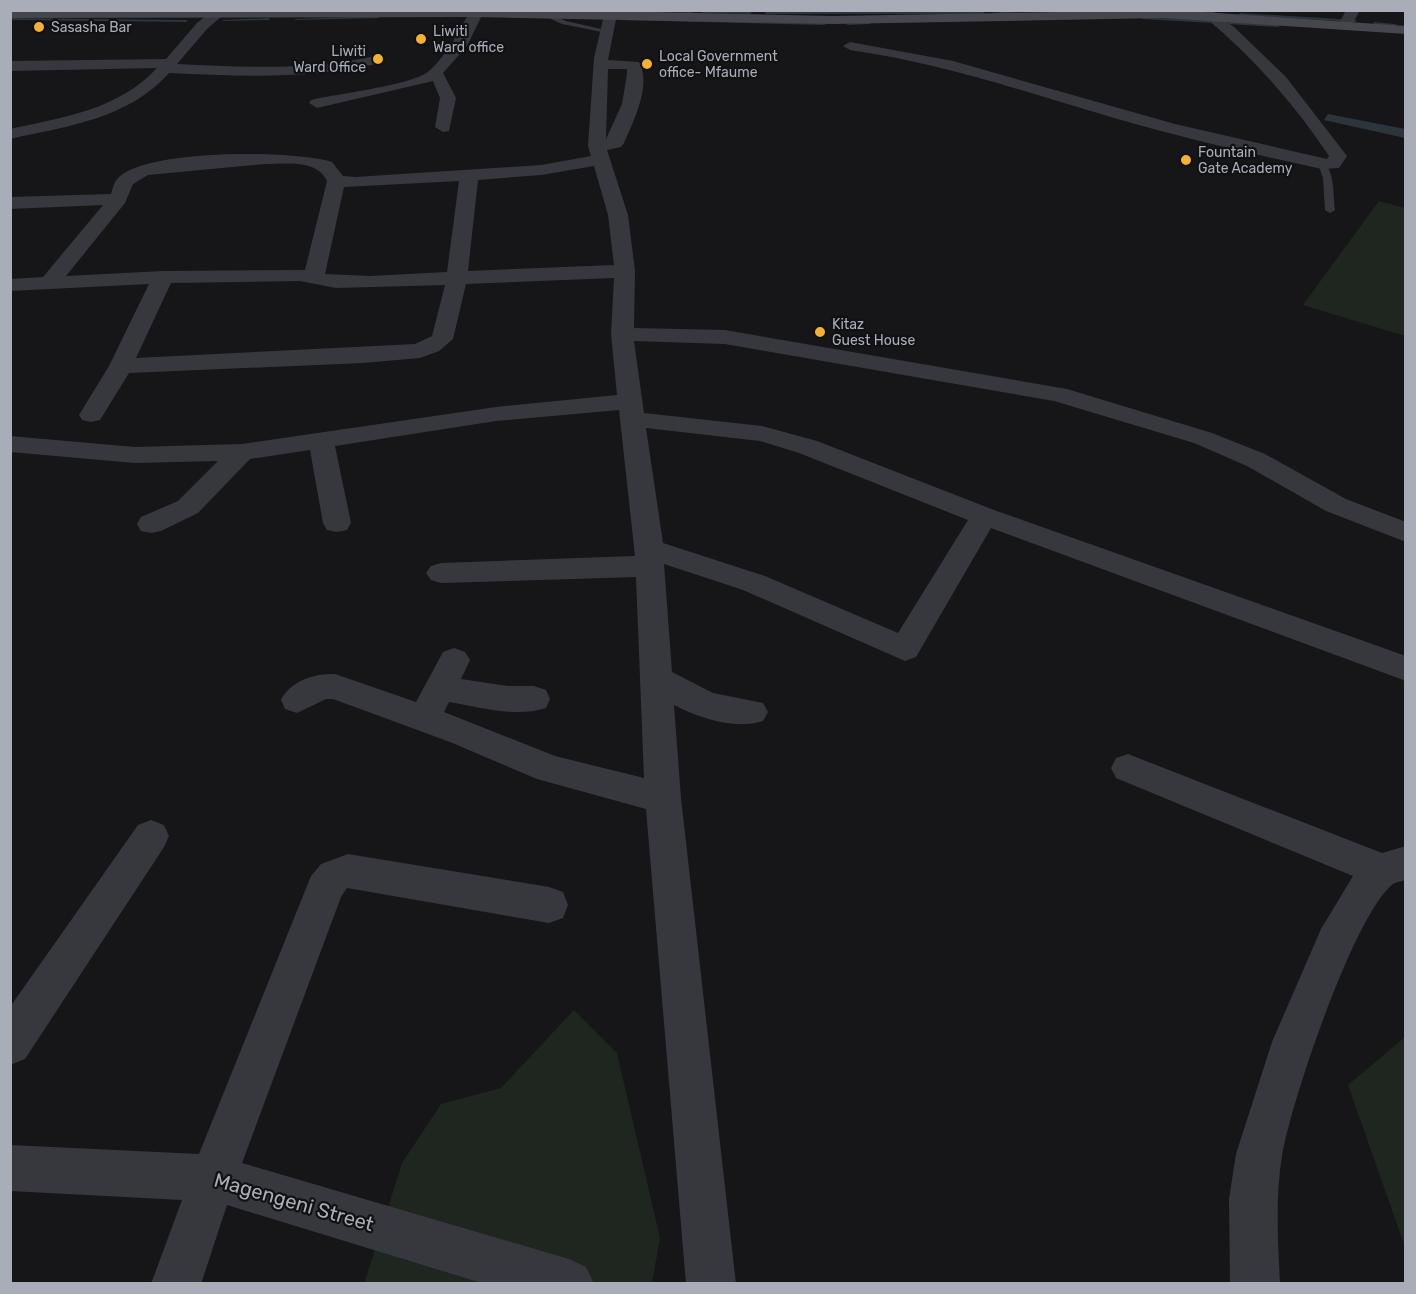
<svg xmlns="http://www.w3.org/2000/svg" width="1416" height="1294" font-family="Rubik,sans-serif">
<rect width="100%" height="100%" fill="#161618"/>
<g fill="#1e261f">
<path d="M 1379,201 L 1405,208 L 1405,336 L 1303,305 Z"/>
<path d="M 574,1010 L 617,1053 L 660,1238 L 652,1283 L 364,1284 L 402,1163 L 441,1104 L 501,1088 Z"/>
<path d="M 1405,1037 L 1405,1247 L 1348,1085 Z"/>
</g>
<path fill="#2c353c" d="M 1328,114 L 1405,129 L 1405,138 L 1324,120 Z"/>
<g fill="none" stroke-linecap="round" stroke-linejoin="round">
<g fill="#2c353c" fill-rule="evenodd">
<path d="M 654,10 L 682,10 L 693,12 L 691,13 Z"/>
<path d="M 1023,10 L 1034,11 L 993,14 L 991,13 Z"/>
<path d="M 1193,10 L 1214,11 L 1216,12 L 1214,13 L 1194,12 Z"/>
<path d="M 703,11 L 750,12 L 752,13 L 750,14 L 702,13 Z"/>
<path d="M 766,12 L 983,12 L 985,13 L 983,14 L 765,14 Z"/>
<path d="M 1240,13 L 1355,20 L 1357,21 L 1355,22 L 1239,15 Z"/>
<path d="M 378,16 L 379,18 L 296,20 L 294,19 Z"/>
<path d="M 1143,17 L 1213,21 L 1215,22 L 1213,23 L 1142,19 Z"/>
<path d="M 10,18 L 186,20 L 188,21 L 186,22 L 10,20 Z"/>
<path d="M 269,18 L 270,20 L 224,21 L 222,20 Z"/>
<path d="M 621,18 L 824,23 L 826,24 L 824,25 L 620,20 Z"/>
<path d="M 869,22 L 870,24 L 848,25 L 846,24 Z"/>
<path d="M 1229,22 L 1278,25 L 1280,26 L 1278,27 L 1228,24 Z"/>
<path d="M 1374,22 L 1395,24 L 1397,25 L 1395,26 L 1373,24 Z"/>
</g>
<g fill="#37383d" fill-rule="evenodd">
<path d="M 544,12 L 566,21 L 610,31 L 607,33 L 562,24 L 542,15 Z"/>
<path d="M 1322,161 C 1335,169 1333,196 1335,210 L 1330,213 L 1325,210 L 1323,178 L 1318,164 Z"/>
</g>
<g fill="#37383d" fill-rule="evenodd">
<path d="M 213,10 L 229,10 L 207,29 L 177,64 C 244,67 310,71 375,56 L 382,60 L 380,63 C 311,80 240,76 169,73 C 128,119 68,126 10,139 L 10,129 C 64,117 118,110 157,68 L 10,71 L 10,61 L 166,59 L 197,23 Z"/>
<path d="M 471,10 L 483,13 L 467,46 L 443,73 L 456,98 L 449,131 L 443,132 L 435,127 L 440,98 L 433,81 L 317,108 L 309,103 L 311,100 C 335,94 414,85 429,71 C 449,53 457,33 471,10 Z"/>
<path d="M 1346,10 L 1360,10 L 1351,27 L 1346,28 L 1339,24 Z"/>
<path d="M 605,11 L 615,11 L 617,14 L 608,60 L 639,62 C 652,85 633,122 624,143 L 621,147 L 607,150 L 628,215 L 635,271 L 634,328 L 725,330 L 1067,389 L 1212,433 L 1265,454 L 1346,499 L 1406,522 L 1406,542 L 1326,511 L 1247,466 L 1194,443 L 1054,401 L 725,344 L 634,341 L 644,413 L 762,426 L 817,441 L 994,510 L 1406,656 L 1406,681 L 991,528 L 916,657 L 905,661 L 743,590 L 664,564 L 672,672 L 713,693 L 763,703 L 768,712 L 763,721 C 734,730 700,718 674,705 L 681,798 L 736,1284 L 686,1284 L 646,809 L 537,779 L 450,742 L 333,699 L 326,699 L 297,713 L 285,709 L 281,700 C 290,681 315,673 335,674 L 416,702 L 443,652 L 454,648 L 465,652 L 470,660 L 461,679 L 508,686 L 534,686 L 546,690 L 550,699 L 546,708 C 515,718 480,707 449,702 L 444,712 L 555,756 L 644,778 L 636,577 L 441,583 L 431,580 L 426,573 L 431,566 L 441,563 L 635,556 L 619,410 L 496,421 L 335,446 L 351,523 L 347,530 L 337,532 L 327,530 L 323,523 L 310,450 L 250,459 L 198,513 L 161,531 L 151,533 L 141,531 L 137,524 L 141,517 L 178,501 L 218,461 L 135,463 L 10,452 L 10,436 L 135,447 L 242,444 L 496,407 L 617,395 L 611,334 L 614,278 L 466,284 L 453,339 L 439,351 L 420,358 L 363,363 L 129,373 L 100,420 L 91,422 L 82,420 L 79,415 L 109,366 L 149,284 L 10,291 L 10,279 L 43,277 L 103,205 L 10,209 L 10,197 L 111,194 C 113,188 114,181 119,177 C 149,149 293,150 332,162 L 343,176 L 355,177 L 541,165 L 591,156 L 588,146 L 594,58 ZM 608,69 L 627,69 L 627,74 L 622,104 L 606,139 ZM 265,164 C 285,164 317,159 327,181 L 305,270 L 163,271 L 66,276 L 125,203 L 133,184 L 148,175 ZM 594,166 L 608,215 L 614,265 L 468,271 L 478,180 L 541,175 ZM 459,181 L 447,272 L 370,276 L 325,274 L 344,187 ZM 300,281 L 336,288 L 445,285 L 432,336 L 415,344 L 136,358 L 171,283 ZM 646,428 L 760,441 L 799,453 L 968,520 L 898,633 L 765,576 L 663,543 Z"/>
<path d="M 1211,11 L 1234,27 L 1286,77 L 1347,156 L 1339,168 L 1322,169 C 1252,154 1183,138 1114,118 C 1026,92 941,63 850,50 L 843,46 L 850,42 L 953,61 L 1175,124 L 1327,159 L 1329,156 C 1294,104 1254,58 1206,18 L 1204,15 Z"/>
<path d="M 1128,754 L 1382,853 L 1406,846 L 1406,880 C 1402,881 1396,882 1393,884 C 1354,914 1290,1105 1282,1156 C 1275,1199 1278,1241 1280,1284 L 1230,1284 L 1229,1199 L 1236,1154 L 1272,1042 L 1321,929 L 1353,876 L 1116,778 L 1111,768 L 1116,758 Z"/>
<path d="M 151,820 L 164,825 L 169,836 L 164,847 L 25,1059 L 10,1065 L 10,1007 L 138,825 Z"/>
<path d="M 348,854 L 549,887 L 563,892 L 568,905 L 563,918 L 549,923 L 347,888 L 341,897 L 242,1163 L 569,1259 L 586,1267 L 594,1284 L 485,1284 L 227,1205 L 201,1284 L 151,1284 L 182,1200 L 10,1191 L 10,1145 L 199,1154 L 311,876 L 321,864 Z"/>
</g>
<path fill="#45474d" fill-rule="evenodd" d="M 10,10 L 568,10 L 834,16 L 1174,10 L 1406,26 L 1406,34 L 1162,18 L 834,24 L 476,17 L 10,18 Z"/>
</g>
<g fill="#f2b134" stroke="#111113" stroke-width="2">
<circle cx="39" cy="27" r="6"/>
<circle cx="421" cy="39" r="6"/>
<circle cx="378" cy="59" r="6"/>
<circle cx="647" cy="64" r="6"/>
<circle cx="1186" cy="160" r="6"/>
<circle cx="820" cy="332" r="6"/>
</g>
<g text-anchor="middle" stroke-width="4.5" stroke-linejoin="round" paint-order="stroke">
<g font-size="14" fill="#a8adb8" stroke="#111113" text-anchor="start">
<text x="51" y="32">Sasasha Bar</text>
<text x="433" y="36">Liwiti<tspan x="433" dy="16">Ward office</tspan></text>
<text x="366" y="56" text-anchor="end">Liwiti<tspan x="366" dy="16">Ward Office</tspan></text>
<text x="659" y="61">Local Government<tspan x="659" dy="16">office- Mfaume</tspan></text>
<text x="1198" y="157">Fountain<tspan x="1198" dy="16">Gate Academy</tspan></text>
<text x="832" y="329">Kitaz<tspan x="832" dy="16">Guest House</tspan></text>
</g>
<g font-size="20" fill="#a8adb8" stroke="#111113">
<text transform="translate(294 1202) rotate(16)" y="7">Magengeni Street</text>
</g>
</g>
<rect width="1416" height="1294" fill="none" stroke="#a8adb8" stroke-width="24"/>
</svg>
